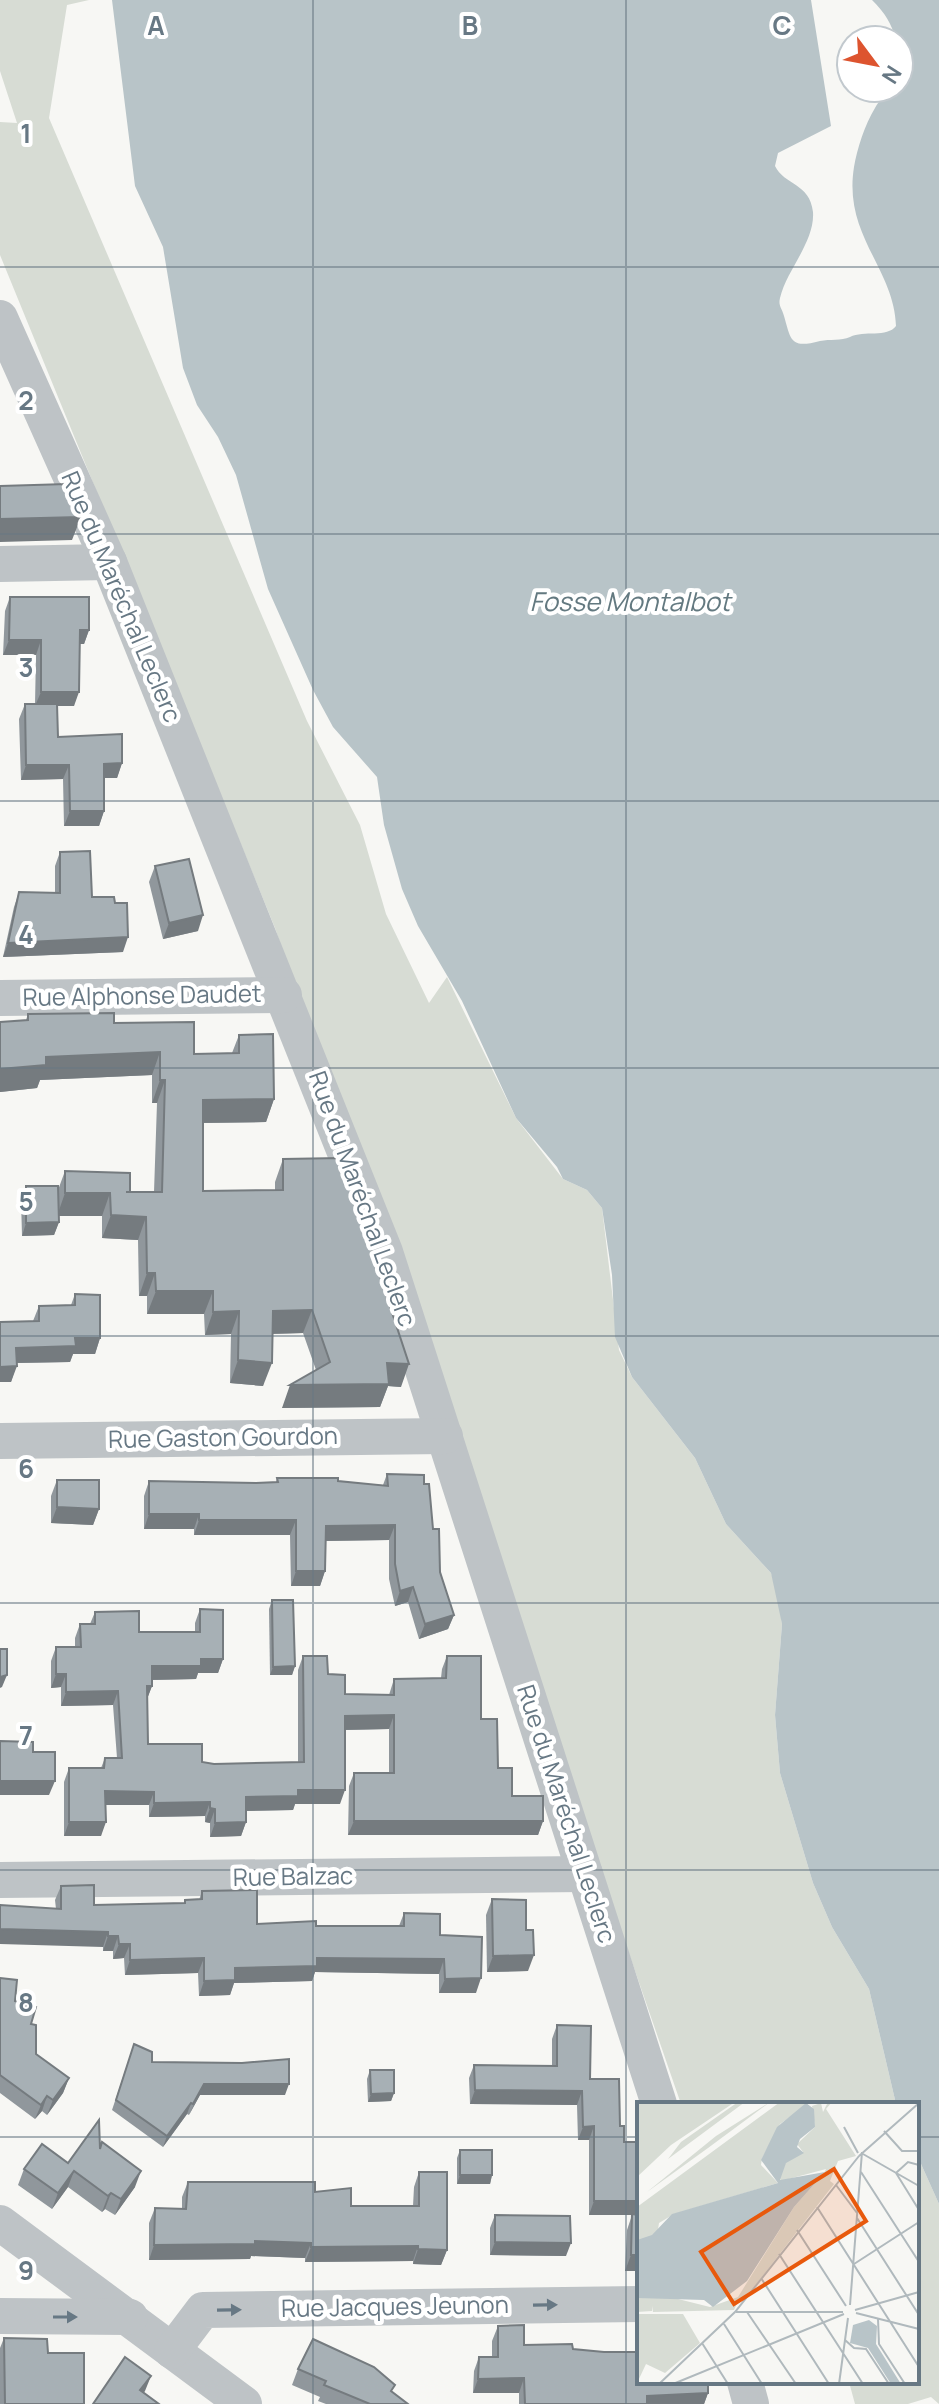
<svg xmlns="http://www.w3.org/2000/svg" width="939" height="2404" font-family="Manrope,sans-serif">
<rect width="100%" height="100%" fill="#f7f7f4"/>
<g fill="#d7dcd4">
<path d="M 0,0 L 89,0 L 67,5 L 49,118 L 307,721 L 360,825 L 386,914 L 429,1003 L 447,977 L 516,1118 L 563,1179 L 587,1190 L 602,1208 L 619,1350 L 632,1377 L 695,1458 L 726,1524 L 771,1573 L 778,1593 L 782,1624 L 775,1715 L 780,1773 L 813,1883 L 832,1927 L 869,1989 L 896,2104 L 681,2104 L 275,928 L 0,255 L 0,122 L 17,123 L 0,71 Z"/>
<path d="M 917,2155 L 939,2204 L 939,2404 L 931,2397 L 908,2404 L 855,2404 L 849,2382 L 917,2382 Z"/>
</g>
<path fill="#b8c4c8" d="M 112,0 L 811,0 L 831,126 L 778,153 L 775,166 C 784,185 810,183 813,212 C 815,242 787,269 780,298 C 778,306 782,308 784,316 C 791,340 790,349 820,341 C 830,339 841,341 850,337 C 864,330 887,338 896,326 C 894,268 843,235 854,167 C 857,149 865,124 875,108 C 879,100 885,97 888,88 L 899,88 C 899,52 900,27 872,0 L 939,0 L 939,2204 L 917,2155 L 917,2104 L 896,2104 L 869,1989 L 832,1927 L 813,1883 L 780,1773 L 775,1715 L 782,1624 L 771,1573 L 726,1524 L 695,1458 L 632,1377 L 615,1337 L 612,1275 L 602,1208 L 587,1190 L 563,1179 L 557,1167 L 516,1118 L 462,1001 L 418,926 L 402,889 L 384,825 L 377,777 L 333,727 L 313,690 L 268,589 L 236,475 L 218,437 L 197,405 L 183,368 L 163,247 L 135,186 Z"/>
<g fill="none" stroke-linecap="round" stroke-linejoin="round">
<g stroke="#bec3c6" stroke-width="36">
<path d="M 0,318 L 109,562 L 385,1252 L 659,2104"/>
<path d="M 0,564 L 109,562"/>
<path d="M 0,998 L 284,995"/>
<path d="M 0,1441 L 445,1436"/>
<path d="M 0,1880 L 585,1874"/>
<path d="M 0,2223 L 244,2404"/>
<path d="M 0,2316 L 130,2317"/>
<path d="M 172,2351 L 203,2310 L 639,2304"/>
<path d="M 745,2382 L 751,2404"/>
</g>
</g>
<g fill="#90979c">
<path d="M 10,597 L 89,630 L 84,644 L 80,644 L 74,706 L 57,706 L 58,737 L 122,763 L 117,778 L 104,778 L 104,811 L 99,826 L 64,826 L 63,779 L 21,780 L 19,719 L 25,704 L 35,704 L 36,655 L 3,655 L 5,611 Z"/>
<path d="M 60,852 L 92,897 L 123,952 L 3,957 L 14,907 L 19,892 L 55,893 L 55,866 Z"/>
<path d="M 155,866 L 198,931 L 163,939 L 149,882 Z"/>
<path d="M 28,1014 L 114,1023 L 194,1054 L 232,1053 L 239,1035 L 274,1099 L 266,1122 L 203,1123 L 203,1191 L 275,1191 L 275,1182 L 283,1159 L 401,1387 L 388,1386 L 380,1407 L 282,1408 L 316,1370 L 303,1333 L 272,1334 L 263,1386 L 230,1383 L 231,1334 L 205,1335 L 204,1314 L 147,1314 L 147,1296 L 139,1296 L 138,1240 L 102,1238 L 102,1216 L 59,1216 L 59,1222 L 54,1235 L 22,1236 L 21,1199 L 26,1186 L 58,1190 L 65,1171 L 130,1192 L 154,1192 L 157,1103 L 152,1103 L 152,1075 L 40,1080 L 37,1088 L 0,1092 L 0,1022 L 26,1020 Z"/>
<path d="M 75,1294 L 100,1338 L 95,1354 L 73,1354 L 70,1362 L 17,1363 L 11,1382 L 0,1382 L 33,1321 L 39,1306 L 71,1305 Z"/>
<path d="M 387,1474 L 424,1484 L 440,1572 L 454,1615 L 448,1629 L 419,1639 L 408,1602 L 395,1606 L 389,1579 L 389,1540 L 326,1541 L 325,1571 L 320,1586 L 291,1586 L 290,1535 L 194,1535 L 194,1529 L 144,1529 L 144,1496 L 149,1481 L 256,1483 L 276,1482 L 277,1478 L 383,1485 Z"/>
<path d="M 57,1480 L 99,1509 L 93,1525 L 51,1523 L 51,1496 Z"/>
<path d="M 272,1600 L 295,1666 L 292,1675 L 270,1675 L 269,1609 Z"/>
<path d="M 200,1609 L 223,1659 L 218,1673 L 198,1673 L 196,1679 L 152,1680 L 152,1686 L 147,1699 L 148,1744 L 202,1762 L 214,1764 L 298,1762 L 298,1670 L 303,1656 L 328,1674 L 345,1694 L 389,1695 L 394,1679 L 441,1678 L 442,1669 L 447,1656 L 481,1719 L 498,1768 L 512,1796 L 543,1821 L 538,1835 L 348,1835 L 349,1786 L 354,1773 L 389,1773 L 389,1729 L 345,1730 L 340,1804 L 295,1804 L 293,1810 L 246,1811 L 246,1822 L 241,1836 L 210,1837 L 210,1823 L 205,1822 L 205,1816 L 149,1817 L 149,1805 L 105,1805 L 101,1836 L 64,1836 L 64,1782 L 69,1768 L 101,1768 L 105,1758 L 117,1758 L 113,1705 L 61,1706 L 61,1687 L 51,1688 L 51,1661 L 56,1647 L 75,1647 L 75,1638 L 80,1624 L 90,1624 L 95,1612 L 139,1632 L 195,1632 L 195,1623 Z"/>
<path d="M 61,1886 L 94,1905 L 184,1903 L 185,1900 L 199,1900 L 202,1891 L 257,1924 L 316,1926 L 399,1926 L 404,1913 L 440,1935 L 476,1993 L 439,1993 L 439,1974 L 315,1972 L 312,1981 L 234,1983 L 230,1995 L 199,1996 L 198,1973 L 125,1975 L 124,1958 L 113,1959 L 113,1951 L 103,1951 L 103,1947 L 56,1909 L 55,1900 Z"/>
<path d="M 492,1899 L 526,1930 L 528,1971 L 487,1972 L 486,1915 Z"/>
<path d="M 0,1978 L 31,2024 L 36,2054 L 69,2078 L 63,2093 L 47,2115 L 42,2111 L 35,2119 L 0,2093 Z"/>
<path d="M 557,2025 L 591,2026 L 590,2079 L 619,2079 L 620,2126 L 624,2126 L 624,2142 L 639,2142 L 639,2215 L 637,2215 L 639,2215 L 639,2271 L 625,2271 L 627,2230 L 632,2215 L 589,2215 L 589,2140 L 578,2140 L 577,2105 L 470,2104 L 469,2078 L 474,2065 L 552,2066 L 552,2039 Z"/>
<path d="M 134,2044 L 152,2062 L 285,2095 L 200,2095 L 189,2115 L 187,2114 L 163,2147 L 112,2110 Z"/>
<path d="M 370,2070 L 394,2093 L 391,2101 L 368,2102 L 367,2079 Z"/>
<path d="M 100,2148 L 135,2187 L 115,2215 L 105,2209 L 102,2212 L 68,2187 L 52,2209 L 18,2185 L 24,2169 L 68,2163 Z"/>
<path d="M 460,2150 L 492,2175 L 490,2184 L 457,2184 L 457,2158 Z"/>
<path d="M 419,2172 L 447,2250 L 441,2265 L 413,2264 L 413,2261 L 305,2262 L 305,2258 L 251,2256 L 250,2259 L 149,2260 L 149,2223 L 155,2208 L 182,2209 L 182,2197 L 188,2182 L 315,2192 L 351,2206 L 413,2206 L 414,2187 Z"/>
<path d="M 495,2215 L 566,2256 L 490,2255 L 490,2228 Z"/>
<path d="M 498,2326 L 524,2345 L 573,2349 L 708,2393 L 704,2404 L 519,2404 L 519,2393 L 473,2393 L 474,2371 L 479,2357 L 492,2357 L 492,2341 Z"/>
<path d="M 4,2338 L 48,2353 L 84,2404 L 0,2404 L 0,2348 Z"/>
<path d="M 298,2369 L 393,2393 L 408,2404 L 326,2404 L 318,2401 L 320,2397 L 292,2385 Z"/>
</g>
<g fill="#757b7f">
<path d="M 81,517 L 72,540 L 0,542 L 0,519 Z"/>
<path d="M 80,630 L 89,630 L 84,644 L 74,644 Z"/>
<path d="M 9,640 L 41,640 L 36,655 L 3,655 Z"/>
<path d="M 41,692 L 79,692 L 74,706 L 35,706 Z"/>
<path d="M 122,763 L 117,778 L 99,778 L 104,764 Z"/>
<path d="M 26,765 L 69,765 L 63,779 L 21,780 Z"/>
<path d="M 70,811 L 104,811 L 99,826 L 64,826 Z"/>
<path d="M 203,915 L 198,931 L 163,939 L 169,923 Z"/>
<path d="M 128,937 L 123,952 L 3,957 L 8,943 Z"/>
<path d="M 160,1052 L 152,1075 L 40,1080 L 37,1088 L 0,1092 L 0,1069 L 46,1057 Z"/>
<path d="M 160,1080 L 165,1080 L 157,1103 L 152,1103 Z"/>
<path d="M 274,1099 L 266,1122 L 195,1123 L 203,1100 Z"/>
<path d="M 65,1193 L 110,1193 L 102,1216 L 57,1216 Z"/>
<path d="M 111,1215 L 146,1217 L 138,1240 L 102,1238 Z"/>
<path d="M 59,1222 L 54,1235 L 22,1236 L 26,1223 Z"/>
<path d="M 147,1273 L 155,1273 L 147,1296 L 139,1296 Z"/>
<path d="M 156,1291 L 213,1291 L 204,1314 L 147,1314 Z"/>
<path d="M 312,1310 L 303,1333 L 265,1334 L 273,1311 Z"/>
<path d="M 239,1311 L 231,1334 L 205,1335 L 213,1312 Z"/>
<path d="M 75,1338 L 100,1338 L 95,1354 L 73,1354 L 70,1362 L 11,1363 L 16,1348 Z"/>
<path d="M 238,1360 L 272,1363 L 263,1386 L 230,1383 Z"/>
<path d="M 387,1363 L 409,1364 L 401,1387 L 388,1386 L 380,1407 L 282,1408 L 290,1385 Z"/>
<path d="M 17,1366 L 11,1382 L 0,1382 L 0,1367 Z"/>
<path d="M 57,1507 L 99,1509 L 93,1525 L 51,1523 Z"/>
<path d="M 149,1514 L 199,1514 L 194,1529 L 144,1529 Z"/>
<path d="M 199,1520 L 296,1520 L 290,1535 L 194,1535 Z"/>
<path d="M 395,1525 L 389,1540 L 320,1541 L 326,1526 Z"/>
<path d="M 296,1571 L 325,1571 L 320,1586 L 291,1586 Z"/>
<path d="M 413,1587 L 408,1602 L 395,1606 L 400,1591 Z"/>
<path d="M 454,1615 L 448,1629 L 419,1639 L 425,1624 Z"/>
<path d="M 201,1659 L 223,1659 L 218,1673 L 198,1673 L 196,1679 L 147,1680 L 152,1666 Z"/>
<path d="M 295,1666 L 292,1675 L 270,1675 L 273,1667 Z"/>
<path d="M 56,1674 L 66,1674 L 61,1687 L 51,1688 Z"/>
<path d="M 7,1675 L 2,1687 L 0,1688 L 0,1677 Z"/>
<path d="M 147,1686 L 152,1686 L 147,1699 Z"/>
<path d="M 118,1691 L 113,1705 L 61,1706 L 66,1692 Z"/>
<path d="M 394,1715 L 389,1729 L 340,1730 L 345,1716 Z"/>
<path d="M 0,1781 L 55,1781 L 49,1795 L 0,1795 Z"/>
<path d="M 298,1790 L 345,1790 L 340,1804 L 295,1804 L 293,1810 L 241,1811 L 246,1797 Z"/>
<path d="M 105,1791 L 154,1792 L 149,1805 L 100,1805 Z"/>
<path d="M 210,1802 L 205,1816 L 149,1817 L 154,1803 Z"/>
<path d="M 210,1808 L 215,1809 L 210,1823 L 205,1822 Z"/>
<path d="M 354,1821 L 543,1821 L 538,1835 L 348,1835 Z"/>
<path d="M 69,1822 L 106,1822 L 101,1836 L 64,1836 Z"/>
<path d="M 246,1822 L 241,1836 L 210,1837 L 215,1823 Z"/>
<path d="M 0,1929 L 108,1932 L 103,1947 L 0,1944 Z"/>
<path d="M 108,1936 L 118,1936 L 113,1951 L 103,1951 Z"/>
<path d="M 119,1944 L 130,1944 L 124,1958 L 113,1959 Z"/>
<path d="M 534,1955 L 528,1971 L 487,1972 L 493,1956 Z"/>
<path d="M 204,1958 L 198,1973 L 125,1975 L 130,1960 Z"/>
<path d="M 317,1958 L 444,1959 L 439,1974 L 315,1972 L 312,1981 L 234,1983 L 230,1995 L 199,1996 L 204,1981 L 235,1968 Z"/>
<path d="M 481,1978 L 476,1993 L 439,1993 L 445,1979 Z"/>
<path d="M 69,2078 L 63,2093 L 47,2115 L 53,2100 Z"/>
<path d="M 204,2084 L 289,2084 L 285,2095 L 200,2095 L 189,2115 Z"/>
<path d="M 475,2090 L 582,2091 L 577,2105 L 470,2104 Z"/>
<path d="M 394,2093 L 391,2101 L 368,2102 L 371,2094 Z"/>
<path d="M 47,2096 L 42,2111 L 35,2119 L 41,2105 Z"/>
<path d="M 191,2103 L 187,2114 L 163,2147 L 167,2136 Z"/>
<path d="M 594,2126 L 589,2140 L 578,2140 L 583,2127 Z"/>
<path d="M 74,2171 L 68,2187 L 52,2209 L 58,2193 Z"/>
<path d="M 141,2171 L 135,2187 L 115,2215 L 121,2199 Z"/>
<path d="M 460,2175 L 492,2175 L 490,2184 L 457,2184 Z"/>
<path d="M 111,2193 L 105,2209 L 102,2212 L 108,2196 Z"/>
<path d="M 594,2201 L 639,2201 L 639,2215 L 589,2215 Z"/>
<path d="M 255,2241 L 311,2243 L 305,2258 L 251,2256 L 250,2259 L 149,2260 L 154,2245 Z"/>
<path d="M 495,2242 L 571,2243 L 566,2256 L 490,2255 Z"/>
<path d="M 418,2246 L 413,2261 L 305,2262 L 311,2247 Z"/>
<path d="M 418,2249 L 447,2250 L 441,2265 L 413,2264 Z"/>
<path d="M 631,2255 L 639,2255 L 639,2271 L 625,2271 Z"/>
<path d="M 151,2376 L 145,2391 L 136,2404 L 140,2390 Z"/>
<path d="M 524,2378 L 519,2393 L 473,2393 L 478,2379 Z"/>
<path d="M 708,2393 L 704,2404 L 644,2404 L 647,2396 Z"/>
</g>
<g fill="#a7b0b5" stroke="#757b7f" stroke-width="2">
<path d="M 67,484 L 81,517 L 0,519 L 0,486 Z"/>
<path d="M 10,597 L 89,597 L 89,630 L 80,630 L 79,692 L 41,692 L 41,640 L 9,640 Z"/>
<path d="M 25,704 L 57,704 L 58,737 L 122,734 L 122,763 L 104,764 L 104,811 L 70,811 L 69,765 L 26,765 Z"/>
<path d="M 90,851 L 92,897 L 114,897 L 115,903 L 127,903 L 128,937 L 8,943 L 19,892 L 60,893 L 60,852 Z"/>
<path d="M 189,859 L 203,915 L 169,923 L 155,866 Z"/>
<path d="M 114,1013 L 114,1023 L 194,1022 L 194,1054 L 239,1053 L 239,1035 L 273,1034 L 274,1099 L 203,1100 L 203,1191 L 283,1190 L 283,1159 L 341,1158 L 409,1364 L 387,1363 L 389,1384 L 290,1385 L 330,1362 L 312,1310 L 273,1311 L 272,1363 L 238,1360 L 239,1311 L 213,1312 L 213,1291 L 156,1291 L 155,1273 L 147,1273 L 146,1217 L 111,1215 L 110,1193 L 65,1193 L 65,1171 L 130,1173 L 130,1192 L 126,1192 L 162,1192 L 165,1080 L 160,1080 L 160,1052 L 46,1057 L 46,1065 L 0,1069 L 0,1022 L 28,1020 L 28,1014 Z"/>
<path d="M 26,1186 L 58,1186 L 59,1222 L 26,1223 Z"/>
<path d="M 75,1294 L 100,1295 L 100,1338 L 75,1338 L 76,1346 L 16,1348 L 17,1366 L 0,1367 L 0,1322 L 39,1321 L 39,1306 L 75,1305 Z"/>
<path d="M 387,1474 L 424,1475 L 424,1484 L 429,1484 L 433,1529 L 439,1529 L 440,1572 L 454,1615 L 425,1624 L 413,1587 L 400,1591 L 395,1564 L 395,1525 L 326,1526 L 325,1571 L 296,1571 L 296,1520 L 199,1520 L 199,1514 L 149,1514 L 149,1481 L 256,1483 L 278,1482 L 277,1478 L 338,1478 L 338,1481 L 388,1486 Z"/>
<path d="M 57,1480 L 99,1480 L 99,1509 L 57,1507 Z"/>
<path d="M 272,1600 L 293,1600 L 295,1666 L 273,1667 Z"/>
<path d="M 200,1609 L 223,1610 L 223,1659 L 201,1659 L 201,1666 L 152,1666 L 152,1686 L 147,1686 L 148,1744 L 202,1744 L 202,1762 L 214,1764 L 304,1762 L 303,1656 L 327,1656 L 328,1674 L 345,1675 L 345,1694 L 394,1695 L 394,1679 L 446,1678 L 447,1656 L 481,1656 L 481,1719 L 497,1719 L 498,1768 L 512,1768 L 512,1796 L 543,1796 L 543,1821 L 354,1821 L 354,1773 L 394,1773 L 394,1715 L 345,1716 L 345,1790 L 298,1790 L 298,1796 L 246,1797 L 246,1822 L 215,1823 L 215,1809 L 210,1808 L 210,1802 L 154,1803 L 154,1792 L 105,1791 L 106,1822 L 69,1822 L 69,1768 L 104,1768 L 105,1758 L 122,1758 L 118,1691 L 66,1692 L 66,1674 L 56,1674 L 56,1647 L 81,1647 L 80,1624 L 95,1624 L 95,1612 L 139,1611 L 139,1632 L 200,1632 Z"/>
<path d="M 0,1649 L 7,1649 L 7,1675 L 0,1677 Z"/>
<path d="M 0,1741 L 33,1742 L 33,1752 L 55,1752 L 55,1781 L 0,1781 Z"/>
<path d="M 94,1885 L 94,1905 L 185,1903 L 185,1900 L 202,1899 L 202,1891 L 257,1890 L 257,1924 L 316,1921 L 316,1926 L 404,1926 L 404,1913 L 440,1914 L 440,1935 L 482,1937 L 481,1978 L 445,1979 L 444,1959 L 317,1958 L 317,1966 L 235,1968 L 235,1980 L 204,1981 L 204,1958 L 130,1960 L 130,1944 L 119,1944 L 118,1936 L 108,1936 L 108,1932 L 0,1929 L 0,1905 L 61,1909 L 61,1886 Z"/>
<path d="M 492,1899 L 526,1900 L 526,1930 L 533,1930 L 534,1955 L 493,1956 Z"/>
<path d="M 0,1978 L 17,1980 L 15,2001 L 36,2007 L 31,2024 L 36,2025 L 36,2054 L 69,2078 L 53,2100 L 47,2096 L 41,2105 L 0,2075 Z"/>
<path d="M 557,2025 L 591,2026 L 590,2079 L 619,2079 L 620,2126 L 624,2126 L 624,2142 L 639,2142 L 639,2201 L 594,2201 L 594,2126 L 583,2127 L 582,2091 L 475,2090 L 474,2065 L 557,2066 Z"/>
<path d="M 134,2044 L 152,2052 L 152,2062 L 242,2063 L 289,2059 L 289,2084 L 204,2084 L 193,2104 L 191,2103 L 167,2136 L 116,2100 Z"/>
<path d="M 370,2070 L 394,2070 L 394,2093 L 371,2094 Z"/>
<path d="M 99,2120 L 100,2149 L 102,2142 L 141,2171 L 121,2199 L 111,2193 L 108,2196 L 74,2171 L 58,2193 L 24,2169 L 42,2144 L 68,2163 Z"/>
<rect x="460" y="2150" width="32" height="25"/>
<path d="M 419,2172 L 447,2172 L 447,2250 L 418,2249 L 418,2246 L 311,2247 L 311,2243 L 255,2241 L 255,2244 L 154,2245 L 155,2208 L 186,2209 L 188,2182 L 315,2182 L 315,2192 L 351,2188 L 351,2206 L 419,2206 Z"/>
<path d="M 632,2214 L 639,2215 L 639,2255 L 631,2255 Z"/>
<path d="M 495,2215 L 570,2216 L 571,2243 L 495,2242 Z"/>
<path d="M 524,2325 L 524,2345 L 572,2344 L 573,2349 L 604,2352 L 639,2352 L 639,2382 L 708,2382 L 708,2393 L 647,2396 L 647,2404 L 525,2404 L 524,2378 L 478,2379 L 479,2357 L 498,2357 L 498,2326 Z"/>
<path d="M 4,2338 L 47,2339 L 48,2353 L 84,2353 L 84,2404 L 5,2404 Z"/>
<path d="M 313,2339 L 374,2367 L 395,2385 L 391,2391 L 408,2404 L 370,2404 L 324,2385 L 326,2381 L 298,2369 Z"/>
<path d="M 125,2357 L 151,2376 L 140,2390 L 159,2404 L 93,2404 Z"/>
</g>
<defs><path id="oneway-solid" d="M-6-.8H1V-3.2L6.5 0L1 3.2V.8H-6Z" transform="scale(2)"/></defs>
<g fill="#677884">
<use href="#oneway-solid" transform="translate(545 2305) rotate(-1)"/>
<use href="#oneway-solid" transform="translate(229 2310) rotate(-1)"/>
<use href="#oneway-solid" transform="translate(65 2317)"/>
</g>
<path fill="none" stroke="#677884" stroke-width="2" stroke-opacity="0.55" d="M 313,0 L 313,2404M 626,0 L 626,2404M 0,267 L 939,267M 0,534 L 939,534M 0,801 L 939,801M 0,1068 L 939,1068M 0,1336 L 939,1336M 0,1603 L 939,1603M 0,1870 L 939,1870M 0,2137 L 639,2137M 917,2137 L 939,2137"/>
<g text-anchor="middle" stroke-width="8" stroke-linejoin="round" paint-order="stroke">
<g font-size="24" fill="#677884" stroke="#fff">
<text transform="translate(121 597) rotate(67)" y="8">Rue du Maréchal Leclerc</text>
<text transform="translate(142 996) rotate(-1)" y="8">Rue Alphonse Daudet</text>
<text transform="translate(362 1199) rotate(70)" y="8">Rue du Maréchal Leclerc</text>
<text transform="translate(223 1438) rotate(-1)" y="8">Rue Gaston Gourdon</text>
<text transform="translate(566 1814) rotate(72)" y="8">Rue du Maréchal Leclerc</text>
<text transform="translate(293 1877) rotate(-1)" y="8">Rue Balzac</text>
<text transform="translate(395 2307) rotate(-1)" y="8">Rue Jacques Jeunon</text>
</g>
<g font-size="26" font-style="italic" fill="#637980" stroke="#fff">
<text x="630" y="611">Fosse Montalbot</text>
</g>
</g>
<g transform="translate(637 2102)">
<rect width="282" height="282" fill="#f7f7f4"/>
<path d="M 0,0 L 98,0 L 34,43 L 0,75 ZM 101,0 L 108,0 L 31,57 L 44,40 ZM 133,0 L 71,46 L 10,90 L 79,34 ZM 143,0 L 174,0 L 143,22 L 125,56 L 124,63 L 141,81 L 37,112 L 22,121 L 20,134 L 0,140 L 0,105 ZM 191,0 L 195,0 L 189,7 L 219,54 L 201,59 L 193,79 L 197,82 L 107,198 L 102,197 L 97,208 L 16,210 L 15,204 L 15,209 L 0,210 L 0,196 L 33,195 L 73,205 L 101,195 L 157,105 L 187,71 L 189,67 L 144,79 L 142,74 L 149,60 L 166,50 L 160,42 L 178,25 L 175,4 L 184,1 L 186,10 ZM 0,212 L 46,212 L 63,241 L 28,271 L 9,262 L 1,279 Z" fill="#d7dcd4"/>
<path d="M 169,1 L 177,7 L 178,25 L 163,37 L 160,45 L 167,51 L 149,61 L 143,78 L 188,70 L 157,105 L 110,179 L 76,205 L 67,198 L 0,196 L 0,138 L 15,133 L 35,112 L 141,81 L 124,58 L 140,25 ZM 232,218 L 240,224 L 239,242 L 264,282 L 254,282 L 231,246 L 213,241 L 216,223 Z" fill="#b8c4c8"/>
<path fill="none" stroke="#b0b9bd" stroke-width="2" d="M 207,25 L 221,51M 247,29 L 265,49 L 282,49M 226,52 L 282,84M 222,54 L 282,1M 282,63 L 271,60 L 259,71 L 282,108M 224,70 L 282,160M 199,83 L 220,111M 180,105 L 282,265M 220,116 L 282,213M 160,128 L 209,204M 142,152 L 226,282M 217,162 L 282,120M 124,176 L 192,282M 213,203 L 225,50M 218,208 L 282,190M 99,210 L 206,210M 110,210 L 159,282M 219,211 L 282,227M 241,217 L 242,242 L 268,282M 87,222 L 125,282M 208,238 L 217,246 L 229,247 L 252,282M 65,241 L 91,282M 22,282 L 98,210 L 222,54M 36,282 L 207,212M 202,282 L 211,216"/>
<path fill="#e8590c" fill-opacity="0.15" stroke="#e8590c" stroke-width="4" d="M 197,67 L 229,119 L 97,202 L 64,150 Z"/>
<rect width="282" height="282" fill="none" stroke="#677884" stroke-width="4"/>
</g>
<g font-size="26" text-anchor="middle" font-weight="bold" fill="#677884" stroke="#fff" stroke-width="8" stroke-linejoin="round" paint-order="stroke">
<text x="156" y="35">A</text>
<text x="470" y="35">B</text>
<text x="782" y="35">C</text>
<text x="26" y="143">1</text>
<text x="26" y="410">2</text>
<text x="26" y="677">3</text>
<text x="26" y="944">4</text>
<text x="26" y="1211">5</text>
<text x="26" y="1478">6</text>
<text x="26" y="1745">7</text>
<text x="26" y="2012">8</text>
<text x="26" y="2280">9</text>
</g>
<g transform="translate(875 64) rotate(122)"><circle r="38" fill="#ffffff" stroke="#c2c9ce" stroke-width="2"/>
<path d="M0-6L14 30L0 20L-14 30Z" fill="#dd542f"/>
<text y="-12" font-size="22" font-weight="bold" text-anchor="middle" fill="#677884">N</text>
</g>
</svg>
